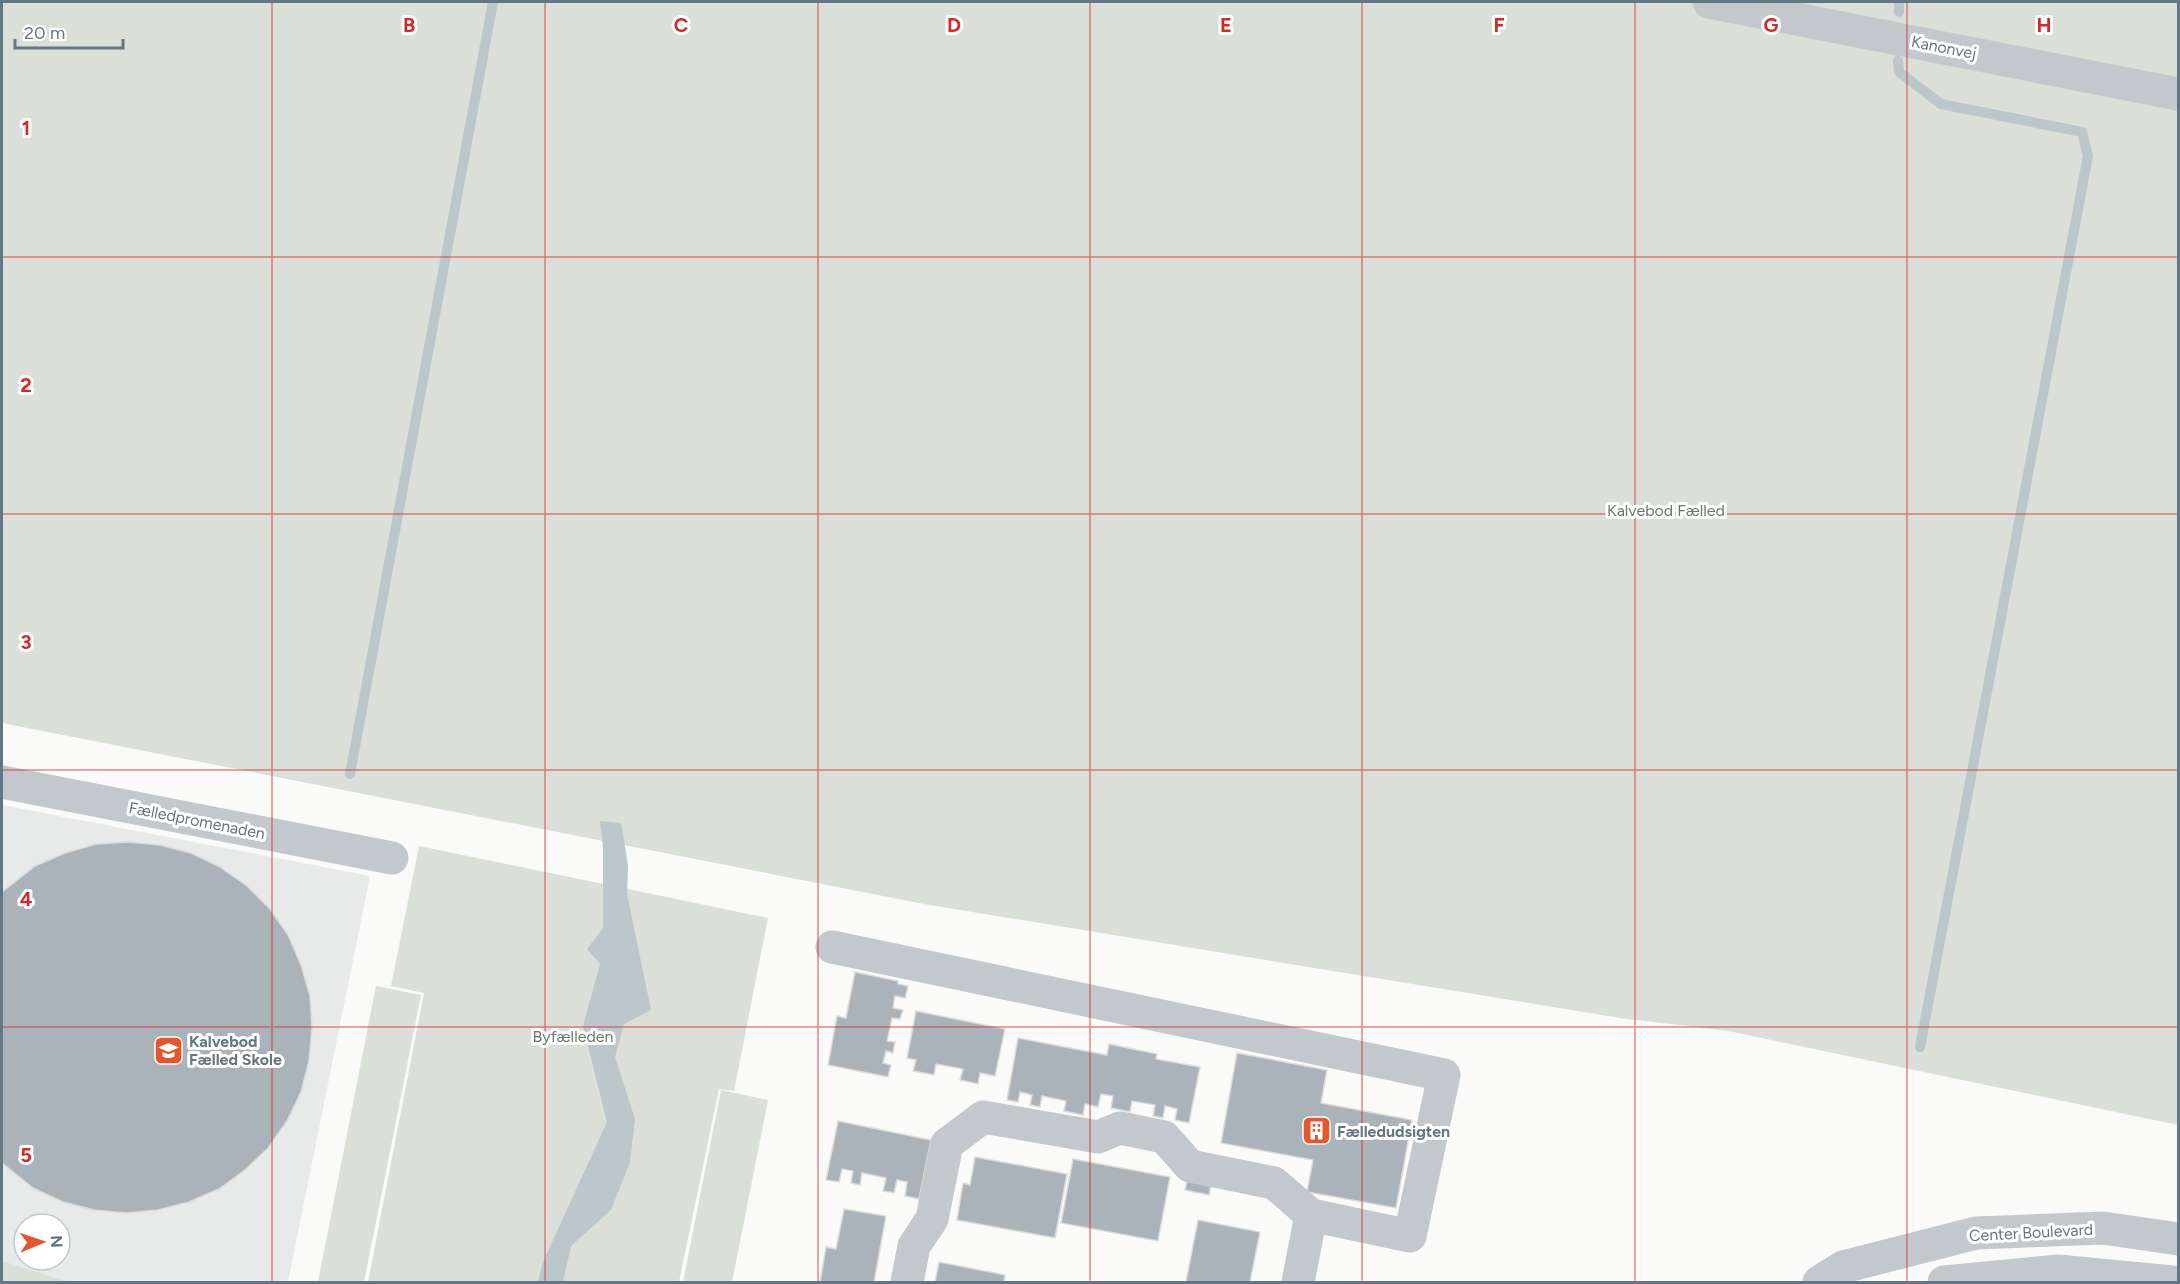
<svg xmlns="http://www.w3.org/2000/svg" width="2180" height="1284" font-family="Figtree,sans-serif">
<rect width="100%" height="100%" fill="#fafaf8"/>
<path fill="#e8e9e9" fill-rule="evenodd" d="M 2,805 L 370,876 L 288,1282 L 2,1282 ZM 24,1224 L 60,1224 L 60,1260 L 24,1260 Z"/>
<g fill="#dadfd7">
<path d="M 2,2 L 2178,2 L 2178,1125 L 1728,1031 L 1620,1018 L 924,904 L 2,723 Z"/>
<path d="M 419,846 L 768,918 L 734,1091 L 719,1089 L 679,1282 L 368,1282 L 424,993 L 391,986 Z"/>
<path d="M 376,986 L 421,995 L 364,1282 L 318,1282 Z"/>
<path d="M 721,1090 L 768,1100 L 732,1282 L 683,1282 Z"/>
<path d="M 2,1261 L 68,1282 L 2,1282 Z"/>
</g>
<path fill="#bbc7cb" d="M 600,821 L 621,823 L 628,865 L 627,894 L 651,1010 L 624,1024 L 615,1057 L 635,1119 L 630,1162 L 611,1210 L 571,1246 L 563,1282 L 538,1282 L 543,1262 L 607,1122 L 583,1026 L 600,964 L 587,949 L 603,928 L 603,847 Z"/>
<g fill="none" stroke-linecap="round" stroke-linejoin="round">
<g stroke="#bbc7cb" stroke-width="10">
<path d="M 1899,12 L 1899,2"/>
<path d="M 1898,61 L 1899,72 L 1941,104 L 2082,132 L 2088,156 L 1920,1047"/>
<path d="M 350,774 L 493,2"/>
</g>
</g>
<g fill="#aab3b9" stroke="#dcdcda" stroke-width="1.5">
<path d="M 128,842 L 160,845 L 191,853 L 220,867 L 247,886 L 270,909 L 288,935 L 301,965 L 310,996 L 312,1028 L 309,1061 L 301,1092 L 287,1121 L 268,1148 L 245,1170 L 219,1189 L 189,1202 L 158,1210 L 126,1213 L 94,1210 L 63,1202 L 33,1188 L 2,1163 L 2,892 L 35,866 L 65,853 L 96,844 Z"/>
<path d="M 855,972 L 898,981 L 898,984 L 908,986 L 905,998 L 895,996 L 893,1008 L 903,1010 L 900,1019 L 892,1018 L 887,1041 L 895,1042 L 893,1053 L 886,1051 L 883,1063 L 891,1065 L 888,1077 L 828,1065 L 837,1016 L 846,1018 Z"/>
<path d="M 916,1011 L 1005,1029 L 995,1076 L 980,1073 L 978,1084 L 960,1080 L 963,1069 L 936,1064 L 934,1075 L 913,1071 L 916,1060 L 907,1058 Z"/>
<path d="M 1018,1038 L 1107,1055 L 1109,1044 L 1157,1054 L 1156,1059 L 1200,1067 L 1189,1123 L 1175,1120 L 1177,1109 L 1165,1106 L 1163,1118 L 1153,1116 L 1155,1105 L 1132,1101 L 1130,1112 L 1111,1108 L 1113,1096 L 1101,1094 L 1098,1107 L 1085,1104 L 1083,1115 L 1064,1111 L 1066,1101 L 1042,1096 L 1040,1107 L 1030,1105 L 1032,1095 L 1020,1092 L 1018,1102 L 1007,1100 Z"/>
<path d="M 1237,1053 L 1327,1070 L 1321,1103 L 1412,1120 L 1396,1208 L 1307,1192 L 1313,1160 L 1221,1143 Z"/>
<path d="M 838,1121 L 931,1140 L 919,1199 L 905,1196 L 907,1182 L 897,1180 L 894,1193 L 883,1191 L 886,1178 L 862,1173 L 860,1185 L 851,1183 L 853,1171 L 842,1169 L 839,1182 L 826,1180 Z"/>
<path d="M 975,1157 L 1067,1174 L 1055,1238 L 957,1220 L 963,1183 L 970,1185 Z"/>
<path d="M 1073,1159 L 1170,1177 L 1158,1241 L 1061,1223 Z"/>
<path d="M 1187,1181 L 1211,1185 L 1209,1195 L 1185,1190 Z"/>
<path d="M 844,1209 L 886,1216 L 874,1282 L 820,1282 L 826,1247 L 836,1249 Z"/>
<path d="M 1198,1220 L 1260,1232 L 1250,1282 L 1186,1282 Z"/>
<path d="M 939,1262 L 1005,1275 L 1004,1282 L 935,1282 Z"/>
</g>
<g fill="none" stroke-linecap="round" stroke-linejoin="round">
<g stroke="#c3c8cc" stroke-width="33">
<path d="M 1709,2 L 2178,94"/>
<path d="M 2,782 L 392,858"/>
<path d="M 832,947 L 1444,1075 L 1410,1236 L 1311,1215"/>
<path d="M 907,1282 L 914,1246 L 932,1219 L 947,1144 L 983,1117 L 1098,1137 L 1120,1128 L 1164,1137 L 1190,1166 L 1274,1183 L 1311,1215"/>
<path d="M 1298,1282 L 1311,1215"/>
<path d="M 1819,1282 L 1843,1267 L 1976,1233 L 2103,1228 L 2178,1239"/>
<path d="M 1944,1282 L 2058,1271 L 2172,1282"/>
</g>
</g>
<path fill="none" stroke="#d62828" stroke-width="1.5" stroke-opacity="0.55" d="M 272,2 L 272,1282M 545,2 L 545,1282M 818,2 L 818,1282M 1090,2 L 1090,1282M 1362,2 L 1362,1282M 1635,2 L 1635,1282M 1907,2 L 1907,1282M 2,257 L 2178,257M 2,514 L 2178,514M 2,770 L 2178,770M 2,1027 L 2178,1027"/>
<defs>
<symbol id="school-square" viewBox="-11 -11 22 22"><rect x="-9" y="-9" width="18" height="18" rx="4" fill="#e4572e" stroke="#fff"/><path d="M0-5L7-2L0 1L-7-2ZM-4 1L0 2.5L4 1V4Q0 6-4 4Z" fill="#fff"/></symbol>
<symbol id="building-square" viewBox="-11 -11 22 22"><rect x="-9" y="-9" width="18" height="18" rx="4" fill="#e4572e" stroke="#fff"/><path d="M-4-6H4V6H1V3H-1V6H-4ZM-2.5-4.3h1.7v1.8h-1.7ZM.8-4.3h1.7v1.8H.8ZM-2.5-1h1.7V.8h-1.7ZM.8-1h1.7V.8H.8Z" fill="#fff"/></symbol>
</defs>
<g fill-rule="evenodd">
<use href="#school-square" x="152" y="1034" width="33" height="33"/>
<use href="#building-square" x="1300" y="1114" width="33" height="33"/>
</g>
<g text-anchor="middle" stroke-width="6" stroke-linejoin="round" paint-order="stroke">
<g font-size="16" fill="#657683" stroke="#fff">
<text transform="translate(1944 47) rotate(11)" y="6">Kanonvej</text>
<text transform="translate(197 820) rotate(11)" y="6">Fælledpromenaden</text>
<text transform="translate(2031 1232) rotate(-3)" y="6">Center Boulevard</text>
</g>
<g font-size="16" fill="#687a64" stroke="#fff">
<text x="1666" y="516">Kalvebod Fælled</text>
<text x="573" y="1042">Byfælleden</text>
</g>
<g font-size="16" font-weight="bold" fill="#657683" stroke="#fff" text-anchor="start">
<text x="189" y="1047">Kalvebod<tspan x="189" dy="18">Fælled Skole</tspan></text>
<text x="1337" y="1137">Fælledudsigten</text>
</g>
</g>
<g font-size="20" text-anchor="middle" font-weight="bold" fill="#d62828" stroke="#fff" stroke-width="6" stroke-linejoin="round" paint-order="stroke">
<text x="409" y="32">B</text>
<text x="681" y="32">C</text>
<text x="954" y="32">D</text>
<text x="1226" y="32">E</text>
<text x="1499" y="32">F</text>
<text x="1771" y="32">G</text>
<text x="2044" y="32">H</text>
<text x="26" y="135">1</text>
<text x="26" y="392">2</text>
<text x="26" y="649">3</text>
<text x="26" y="906">4</text>
<text x="26" y="1162">5</text>
</g>
<rect width="2180" height="1284" fill="none" stroke="#657683" stroke-width="6"/>
<g transform="translate(42 1242) rotate(88)"><circle r="28" fill="#ffffff" stroke="#c1c8cd" stroke-width="1.5"/>
<path d="M0-4.5L10 22L0 15L-10 22Z" fill="#e4572e"/>
<text y="-9" font-size="16" font-weight="bold" text-anchor="middle" fill="#657683">N</text>
</g>
<path d="M15 39v9h108v-9" fill="none" stroke="#657683" stroke-width="3"/>
<text x="24" y="39" font-size="18" fill="#657683" stroke="#ffffff" stroke-width="4.5" paint-order="stroke">20 m</text>
</svg>
